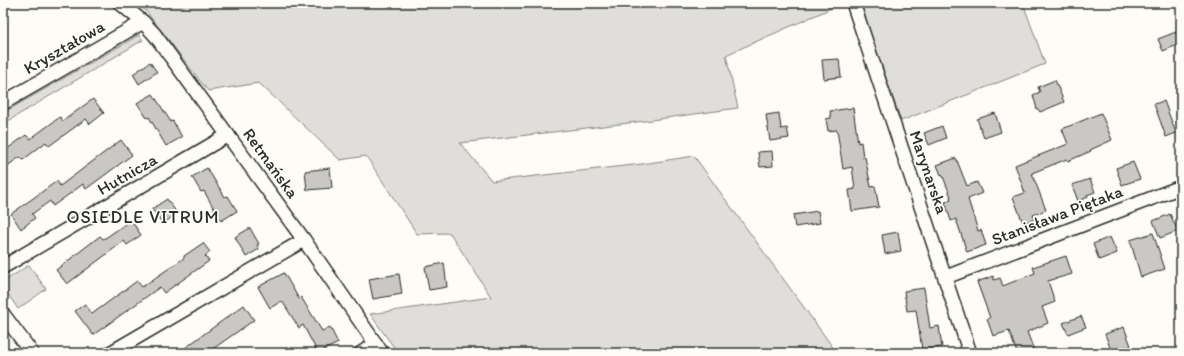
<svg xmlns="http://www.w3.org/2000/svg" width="1184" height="356" font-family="Itim,sans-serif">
<rect width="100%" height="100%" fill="#fdfcf7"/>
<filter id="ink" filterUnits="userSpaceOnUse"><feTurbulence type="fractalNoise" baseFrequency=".025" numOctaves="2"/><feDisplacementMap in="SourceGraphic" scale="8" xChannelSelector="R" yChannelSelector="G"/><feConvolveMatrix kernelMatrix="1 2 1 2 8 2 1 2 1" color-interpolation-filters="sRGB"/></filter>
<g filter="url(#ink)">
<g fill="#dfdeda" stroke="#858482">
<path d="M 136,3 L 843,3 L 726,55 L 738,108 L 637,122 L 460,143 L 492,181 L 642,164 L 694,156 L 837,353 L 398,353 L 370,314 L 491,297 L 450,233 L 417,234 L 366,156 L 340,160 L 259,83 L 208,91 L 146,11 Z"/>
<path d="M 860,3 L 1023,3 L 1045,64 L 901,121 Z"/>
<path d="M 139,35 L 143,40 L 3,124 L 3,113 Z"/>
<path d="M 29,265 L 46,289 L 18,309 L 3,287 L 3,282 Z"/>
</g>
<g fill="#c9c8c4" stroke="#2b2b2b">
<path d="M 1176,32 L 1180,44 L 1163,51 L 1158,39 Z"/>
<path d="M 839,59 L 841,77 L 824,79 L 822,60 Z"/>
<path d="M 150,62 L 157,72 L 139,84 L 133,74 Z"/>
<path d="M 1055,80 L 1064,102 L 1040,112 L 1038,109 L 1037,109 L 1033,95 L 1040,92 L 1038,87 Z"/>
<path d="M 153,94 L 171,122 L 173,121 L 182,137 L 166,146 L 149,117 L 147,118 L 137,103 Z"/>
<path d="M 93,99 L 104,113 L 90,124 L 86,119 L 49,146 L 46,142 L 23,160 L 20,157 L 3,169 L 3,152 L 26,135 L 30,139 L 60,117 L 63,121 Z"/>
<path d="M 1164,101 L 1176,133 L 1166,137 L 1154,104 Z"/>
<path d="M 853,108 L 858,143 L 861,142 L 863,157 L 865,157 L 871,187 L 875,186 L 879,207 L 852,211 L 849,190 L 855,189 L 852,167 L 843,169 L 837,130 L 828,131 L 826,119 L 831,118 L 830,111 Z"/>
<path d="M 779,113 L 781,129 L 787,128 L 789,138 L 770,141 L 766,115 Z"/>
<path d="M 995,113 L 1001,132 L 984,138 L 977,119 Z"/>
<path d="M 1101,113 L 1112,140 L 1090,150 L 1091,151 L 1068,161 L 1067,159 L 1032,173 L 1046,210 L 1033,215 L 1035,219 L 1023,223 L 1013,197 L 1025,193 L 1015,165 L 1068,144 L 1062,129 Z"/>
<path d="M 942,126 L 946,138 L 929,145 L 924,133 Z"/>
<path d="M 121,140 L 132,155 L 86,189 L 83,184 L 53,206 L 50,201 L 32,214 L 35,218 L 21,229 L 11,214 L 57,181 L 60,186 Z"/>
<path d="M 772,151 L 773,166 L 760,167 L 758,152 Z"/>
<path d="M 956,158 L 967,186 L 977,182 L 982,193 L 968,199 L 978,231 L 981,230 L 986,245 L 967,252 L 956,219 L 951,221 L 945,202 L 951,200 L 950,197 L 951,197 L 942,174 L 941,175 L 937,165 Z"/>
<path d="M 1133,162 L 1140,179 L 1122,185 L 1116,168 Z"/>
<path d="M 207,168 L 225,197 L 228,196 L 237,211 L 221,221 L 204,191 L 201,192 L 192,177 Z"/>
<path d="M 330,168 L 332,188 L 307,190 L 305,171 Z"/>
<path d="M 1090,179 L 1095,192 L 1087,195 L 1088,197 L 1078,201 L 1072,185 Z"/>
<path d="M 167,199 L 177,213 L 163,224 L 152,209 Z"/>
<path d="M 818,211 L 820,223 L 795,227 L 793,215 Z"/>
<path d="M 1170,214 L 1178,231 L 1160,238 L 1153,221 Z"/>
<path d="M 131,220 L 141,235 L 127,245 L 124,241 L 67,284 L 56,270 L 100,236 L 103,239 L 107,237 Z"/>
<path d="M 250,228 L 259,244 L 257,245 L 259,249 L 246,257 L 235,237 Z"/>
<path d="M 898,232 L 901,251 L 885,254 L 882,235 Z"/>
<path d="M 1153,233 L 1165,269 L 1141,277 L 1130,240 Z"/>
<path d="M 1110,237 L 1117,253 L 1099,260 L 1093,244 Z"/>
<path d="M 203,243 L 210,252 L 205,256 L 209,261 L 164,293 L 160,287 L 93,335 L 75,311 L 85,304 L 92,314 L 137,281 L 142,287 L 184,258 L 184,256 Z"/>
<path d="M 1066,256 L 1072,274 L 1048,281 L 1055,302 L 1042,307 L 1048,323 L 1027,332 L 1035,353 L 1017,353 L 1009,331 L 993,336 L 987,319 L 990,318 L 977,282 L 993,276 L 994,280 L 1000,278 L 1003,286 L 1035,273 L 1033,267 Z"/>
<path d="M 444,263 L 447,287 L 429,290 L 425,267 Z"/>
<path d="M 284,273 L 299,299 L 301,297 L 322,331 L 330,327 L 338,343 L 318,353 L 303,325 L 299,328 L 282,301 L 270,308 L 258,287 Z"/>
<path d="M 399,274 L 402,294 L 373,299 L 369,279 Z"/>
<path d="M 924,288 L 930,328 L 939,326 L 942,347 L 922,349 L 916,310 L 907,311 L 904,291 Z"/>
<path d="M 244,305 L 254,320 L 207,353 L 178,353 Z"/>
<path d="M 1081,316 L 1086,327 L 1068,334 L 1063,323 Z"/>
<path d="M 1124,327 L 1131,346 L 1112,353 L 1105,334 Z"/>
</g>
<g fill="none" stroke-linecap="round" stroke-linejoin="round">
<defs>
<g id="minor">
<path d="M 120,3 L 143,22 L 155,35 L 304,240 L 382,353"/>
<path d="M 853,3 L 970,353"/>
<path d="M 3,103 L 143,22"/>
<path d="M 3,267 L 228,135"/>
<path d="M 946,277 L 1181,187"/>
<path d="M 3,314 L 32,353"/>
<path d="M 110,353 L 304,240"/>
<path d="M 361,353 L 376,344"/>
</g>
</defs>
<use href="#minor" stroke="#2b2b2b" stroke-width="16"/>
<use href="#minor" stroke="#fdfcf7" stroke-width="13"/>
</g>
</g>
<g text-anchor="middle" stroke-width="3.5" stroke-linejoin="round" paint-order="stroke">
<g font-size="17" fill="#2b2b2b" stroke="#fdfcf7">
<text transform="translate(64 47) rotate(-30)" y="6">Kryształowa</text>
<text transform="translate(271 163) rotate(54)" y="6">Retmańska</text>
<text transform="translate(929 172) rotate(71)" y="6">Marynarska</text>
<text transform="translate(127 174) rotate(-30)" y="6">Hutnicza</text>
<text transform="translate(1057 215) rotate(-21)" y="6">Stanisława Piętaka</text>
</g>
<g font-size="18" letter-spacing="1" fill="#2b2b2b" stroke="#fdfcf7">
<text x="143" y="223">OSIEDLE VITRUM</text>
</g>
</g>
<rect width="1184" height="356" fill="none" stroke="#fdfcf7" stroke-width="16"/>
<rect x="8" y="8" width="1168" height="340" fill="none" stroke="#2b2b2b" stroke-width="1.5" filter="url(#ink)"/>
</svg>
